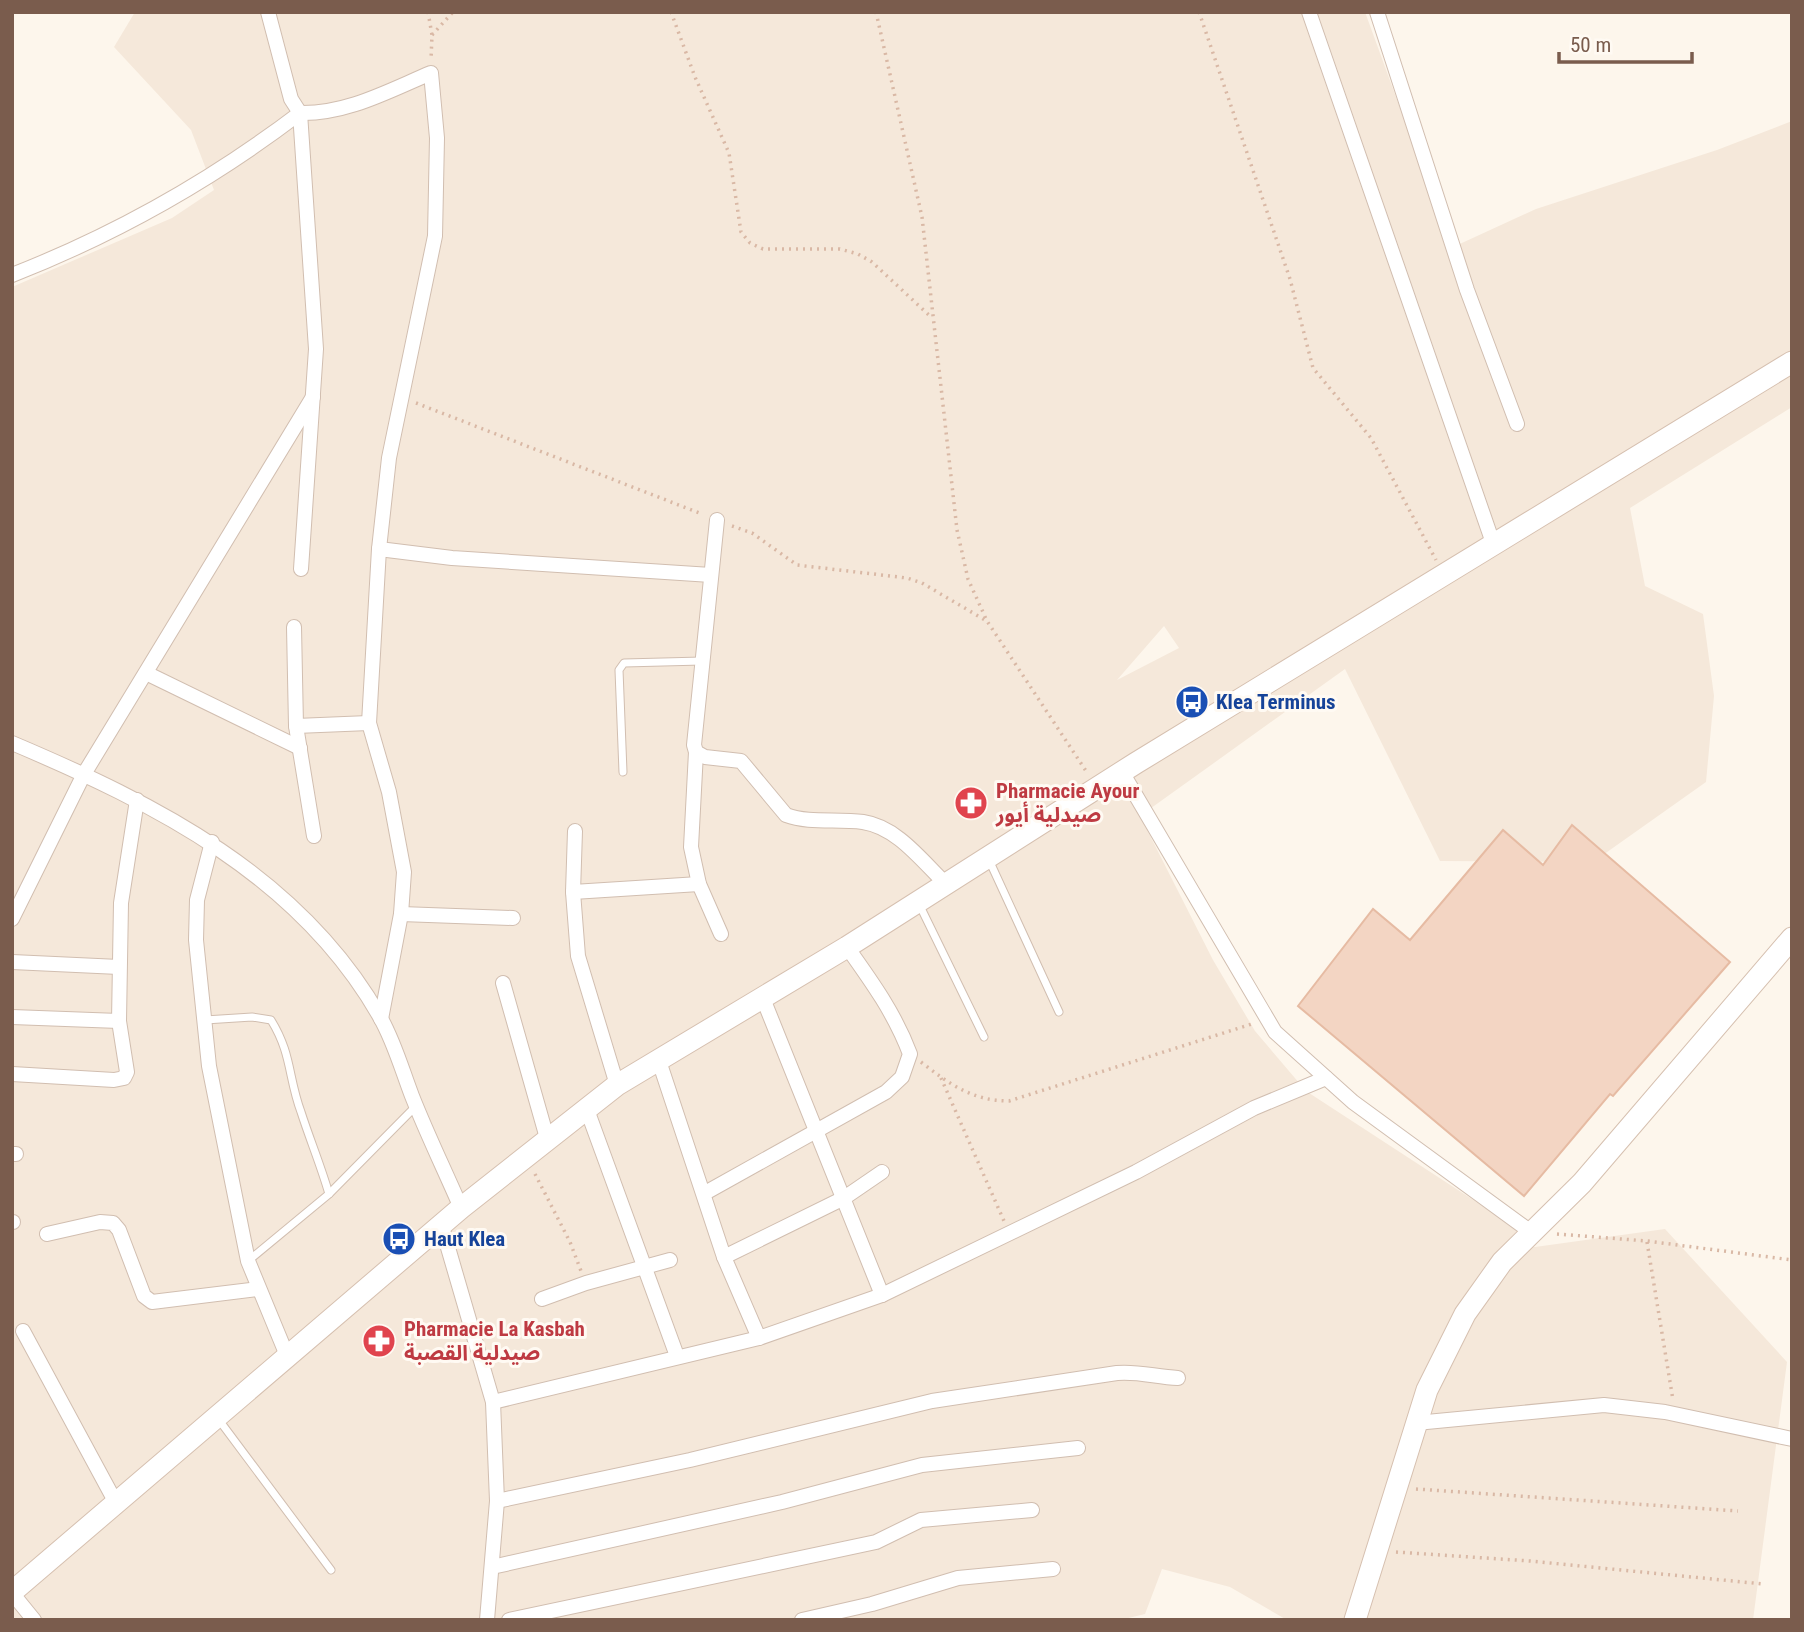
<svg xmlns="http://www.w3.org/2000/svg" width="1804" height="1632" font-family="'Roboto Condensed','Noto Sans Arabic',sans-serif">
<rect width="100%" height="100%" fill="#fdf6ec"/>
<path fill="#f5e8da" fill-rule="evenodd" d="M 135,12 L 1365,12 L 1451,248 L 1536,209 L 1717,150 L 1792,121 L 1792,407 L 1630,508 L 1645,586 L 1703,614 L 1714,696 L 1706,782 L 1593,862 L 1440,861 L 1345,669 L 1140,816 L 1213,960 L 1255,1031 L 1306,1091 L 1524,1233 L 1512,1246 L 1535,1247 L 1665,1229 L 1787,1362 L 1753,1620 L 1287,1620 L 1230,1587 L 1162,1569 L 1145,1614 L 1120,1620 L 12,1620 L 12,287 L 172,218 L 214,190 L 191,130 L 114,47 ZM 1164,626 L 1179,648 L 1117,680 Z"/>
<path fill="#f3d5c3" stroke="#e6bba3" stroke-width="2" d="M 1572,825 L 1730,962 L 1613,1096 L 1610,1094 L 1524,1196 L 1298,1006 L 1373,909 L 1410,940 L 1503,830 L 1543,865 Z"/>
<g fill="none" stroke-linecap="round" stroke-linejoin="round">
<defs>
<g id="lane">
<path d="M 623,772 L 619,670 L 624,663 L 702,661"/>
<path d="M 989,860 L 1059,1012"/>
<path d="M 920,906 L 984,1037"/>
<path d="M 205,1020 L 252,1017 L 271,1020 C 292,1054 288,1077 301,1112 C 310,1140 321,1166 329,1194"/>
<path d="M 248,1261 L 329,1194 L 416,1106"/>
<path d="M 219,1420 L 331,1570"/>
</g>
<g id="street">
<path d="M 268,12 L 291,99 L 300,113 C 347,114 388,91 431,73 L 437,138 L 435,236 L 389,458 L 379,549 L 369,723 L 389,792 L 404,872 L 401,914 L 381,1019"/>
<path d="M 1309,12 L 1493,543"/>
<path d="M 1377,12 L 1467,290 L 1517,424"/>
<path d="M 300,113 L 316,349 L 301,569"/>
<path d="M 12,275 C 114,235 212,180 300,113"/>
<path d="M 717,520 L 694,745 L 696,752 L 705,757 L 741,761 L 786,815 C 810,824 838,818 863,822 C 897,827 922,861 946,884"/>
<path d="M 379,549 L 452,558 L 711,575"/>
<path d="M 294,627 L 296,726 L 314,836"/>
<path d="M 146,673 L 300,748"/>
<path d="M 296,726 L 369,723"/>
<path d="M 12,743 C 156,804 300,876 380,1017 C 394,1041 402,1070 412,1096 C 427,1134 445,1171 461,1208"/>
<path d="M 696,752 L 691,847 L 699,884 L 721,934"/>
<path d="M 1122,772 L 1275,1032 L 1353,1102 L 1531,1232"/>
<path d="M 575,831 L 573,892 L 578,956 L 617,1085"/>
<path d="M 212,842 L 197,900 L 196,940 L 209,1066 L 248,1261 L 288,1358"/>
<path d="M 573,892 L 699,884"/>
<path d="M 401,914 L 513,918"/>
<path d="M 12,919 L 84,774 L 313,397"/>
<path d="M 12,962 L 119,967"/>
<path d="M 503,983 L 547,1138"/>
<path d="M 762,996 L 882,1295"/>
<path d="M 12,1017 L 119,1021"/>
<path d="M 659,1061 L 724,1257 L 759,1338"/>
<path d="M 12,1074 L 114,1080 L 124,1078 L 127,1072 L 119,1021 L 121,903 L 137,800"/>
<path d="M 586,1107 L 677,1356"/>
<path d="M 12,1154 L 16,1154"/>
<path d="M 705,1193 L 886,1092 L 902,1077 L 910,1054 C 895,1014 872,982 847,947"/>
<path d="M 12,1222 L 13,1222"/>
<path d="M 442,1227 L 493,1402 L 497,1501 L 487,1620"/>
<path d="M 47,1234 L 100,1222 L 113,1223 L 119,1230 L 144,1296 L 152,1302 L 258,1289"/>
<path d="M 724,1257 L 844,1198 L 882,1172"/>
<path d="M 542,1299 L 586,1283 L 670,1260"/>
<path d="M 23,1331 L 116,1503"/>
<path d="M 493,1402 L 759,1338 L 882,1295 L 1136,1172 L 1254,1108 L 1326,1078"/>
<path d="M 1416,1423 L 1604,1405 L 1665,1412 L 1792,1439"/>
<path d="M 497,1501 L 690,1460 L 932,1401 L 1117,1373 C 1138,1371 1156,1377 1178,1378"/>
<path d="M 492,1567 L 782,1502 L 922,1465 L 1078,1448"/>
<path d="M 12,1593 L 34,1620"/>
<path d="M 509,1620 L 876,1542 L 921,1520 L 1032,1510"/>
<path d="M 802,1620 L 872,1604 L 958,1578 L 1053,1569"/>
</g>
<g id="secondary">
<path d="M 12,1592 L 461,1208 L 617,1085 L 847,947 L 1136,763 L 1792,362"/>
<path d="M 1355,1620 L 1427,1390 L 1465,1314 L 1502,1262 L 1582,1183 L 1792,938"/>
</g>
</defs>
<use href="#lane" stroke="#d1beb0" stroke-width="9"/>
<use href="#street" stroke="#d1beb0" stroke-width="16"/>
<use href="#secondary" stroke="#d6c0b0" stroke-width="23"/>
<g stroke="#d9b8a5" stroke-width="3.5" stroke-dasharray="2 5" stroke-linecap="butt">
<path d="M 428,12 L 432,35 L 431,60"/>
<path d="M 671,12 L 695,77 L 729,153 L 741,232 L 750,243 L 763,249 L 840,249 L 858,254 L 872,262 L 931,317"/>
<path d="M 876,12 L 922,217 L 957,530 L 968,579 L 987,621 L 1088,774"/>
<path d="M 1199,12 L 1290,279 L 1313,368 L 1371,438 L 1436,560"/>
<path d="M 432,35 L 453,12"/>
<path d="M 416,403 L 702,514"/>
<path d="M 732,526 L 752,533 L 797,565 L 907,578 L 922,583 L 985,620"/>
<path d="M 921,1062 C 949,1084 973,1101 1009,1101 L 1255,1023"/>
<path d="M 941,1078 L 1004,1221"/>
<path d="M 535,1174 L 570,1242 L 581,1271"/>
<path d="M 1557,1234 L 1647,1241 L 1792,1260"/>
<path d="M 1647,1242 L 1673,1400"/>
<path d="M 1416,1489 L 1738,1511"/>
<path d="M 1396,1552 L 1530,1561 L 1763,1584"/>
</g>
<use href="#lane" stroke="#fff" stroke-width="7"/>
<use href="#street" stroke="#fff" stroke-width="14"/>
<use href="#secondary" stroke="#fff" stroke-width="21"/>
</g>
<defs>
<symbol id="bus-disc" viewBox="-11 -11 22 22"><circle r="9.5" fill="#1a4fb4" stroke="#fffaf3"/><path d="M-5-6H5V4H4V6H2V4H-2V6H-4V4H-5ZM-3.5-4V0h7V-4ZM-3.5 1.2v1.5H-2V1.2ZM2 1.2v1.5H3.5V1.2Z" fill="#fff"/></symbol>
<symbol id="pharmacy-disc" viewBox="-11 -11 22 22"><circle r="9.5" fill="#e0444e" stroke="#fffaf3"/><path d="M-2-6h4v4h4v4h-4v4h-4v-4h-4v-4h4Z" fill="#fff"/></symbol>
</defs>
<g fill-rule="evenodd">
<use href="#bus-disc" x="1173" y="683" width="38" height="38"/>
<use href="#pharmacy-disc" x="952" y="784" width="38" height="38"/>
<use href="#bus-disc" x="380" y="1220" width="38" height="38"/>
<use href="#pharmacy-disc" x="360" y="1322" width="38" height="38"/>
</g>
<g text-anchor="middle" stroke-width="6" stroke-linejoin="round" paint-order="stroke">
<g font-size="21" font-weight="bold" fill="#164399" stroke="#fffaf3" text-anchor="start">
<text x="1216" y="709">Klea Terminus</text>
<text x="424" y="1246">Haut Klea</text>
</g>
<g font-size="21" font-weight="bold" fill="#be3a42" stroke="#fffaf3" text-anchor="start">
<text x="996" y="798">Pharmacie Ayour<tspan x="996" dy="24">صيدلية أيور</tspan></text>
<text x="404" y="1336">Pharmacie La Kasbah<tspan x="404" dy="24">صيدلية القصبة</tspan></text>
</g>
</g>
<rect width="1804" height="1632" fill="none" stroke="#7a5c4d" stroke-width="28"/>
<path d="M1559 52v10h133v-10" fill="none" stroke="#7a5c4d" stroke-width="3.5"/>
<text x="1570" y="52" font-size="21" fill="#7a5c4d" stroke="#fffaf3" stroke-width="5" paint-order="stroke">50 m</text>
</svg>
